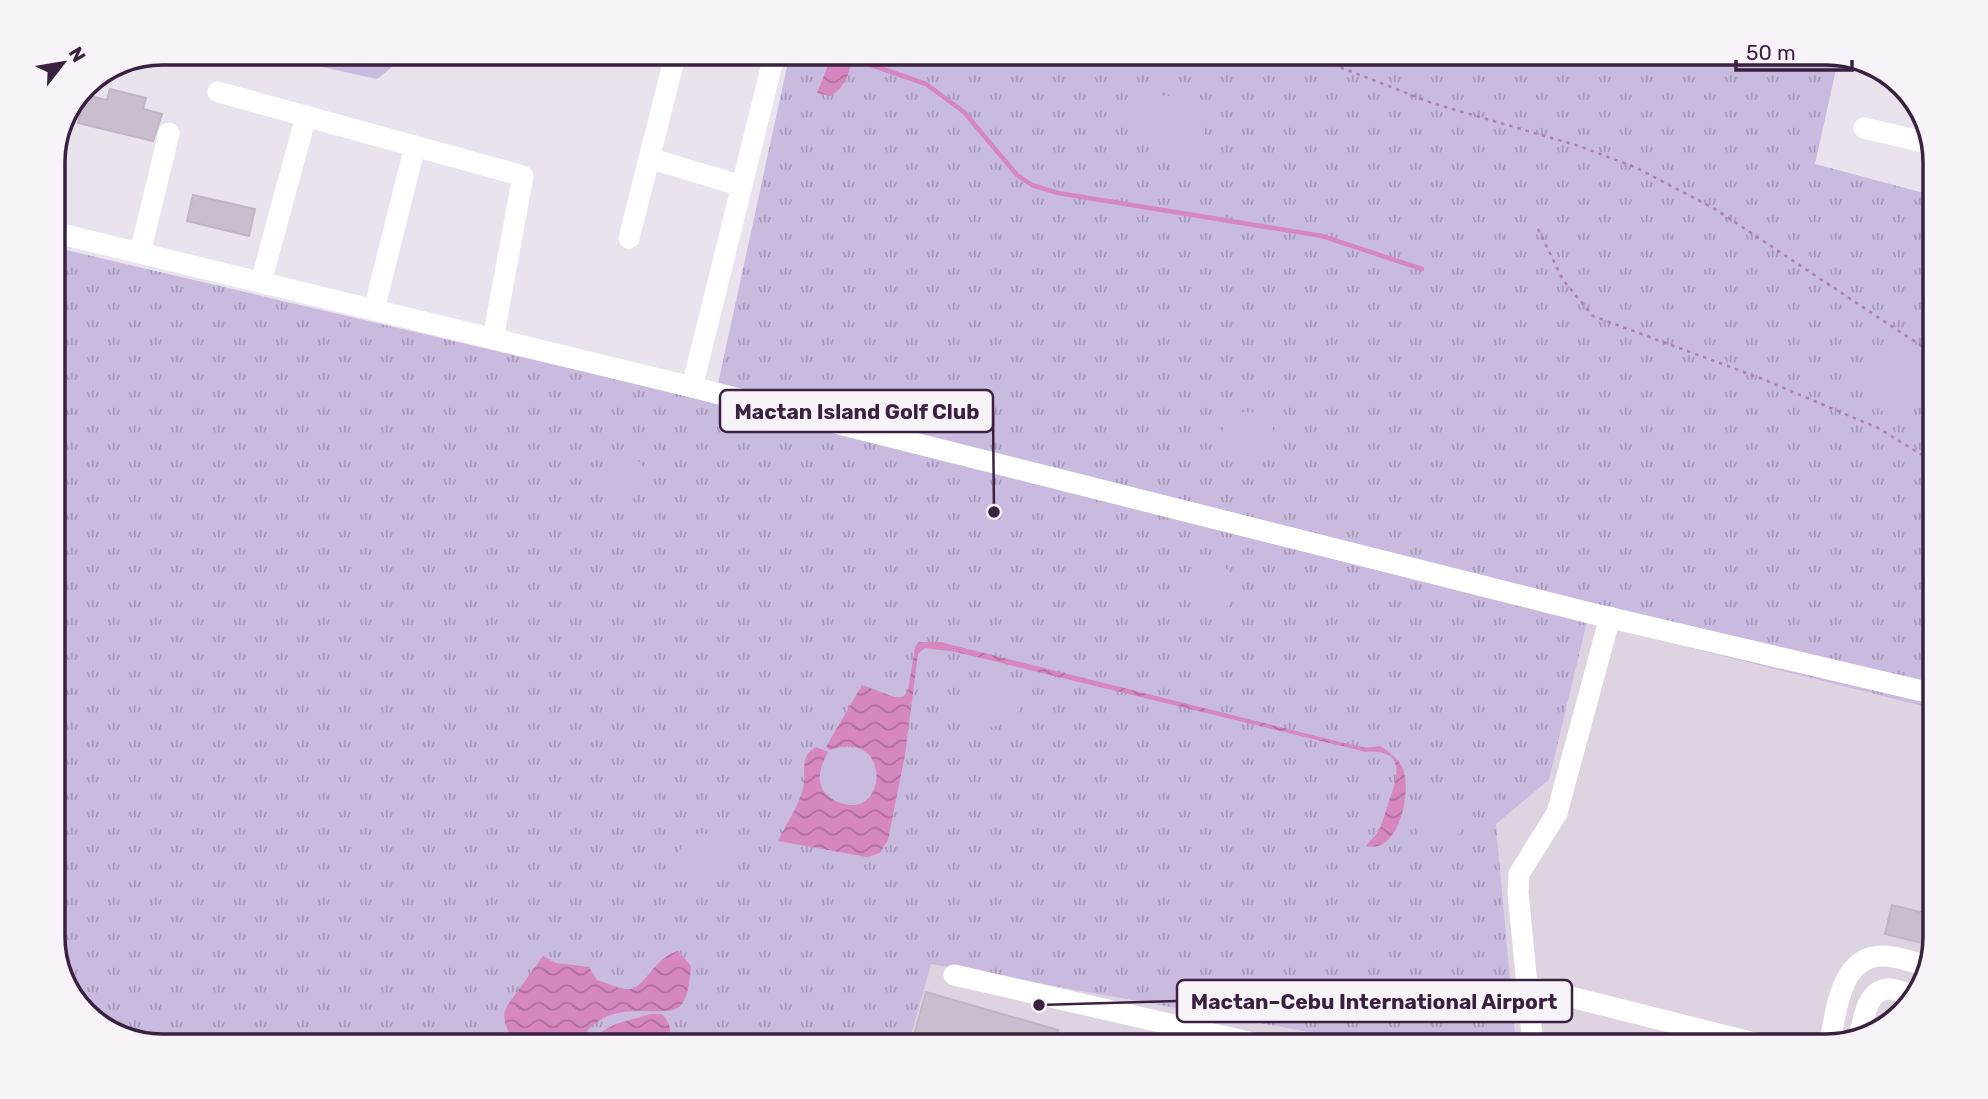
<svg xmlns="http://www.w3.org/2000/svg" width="1988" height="1099" font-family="Rubik,sans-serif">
<defs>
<pattern id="grass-tufts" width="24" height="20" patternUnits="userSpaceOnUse" patternTransform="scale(1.75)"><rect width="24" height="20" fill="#c9bae0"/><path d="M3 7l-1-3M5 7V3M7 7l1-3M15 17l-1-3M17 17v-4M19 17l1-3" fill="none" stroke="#a497b7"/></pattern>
<pattern id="water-waves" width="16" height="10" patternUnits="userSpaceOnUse" patternTransform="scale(1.75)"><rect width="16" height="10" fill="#d687c0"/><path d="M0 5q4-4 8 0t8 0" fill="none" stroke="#af6e9d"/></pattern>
</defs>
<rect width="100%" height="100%" fill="#eae2ed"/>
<g fill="#ddd3e1">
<path d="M 1587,622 L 1935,669 L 1935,937 L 1924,986 L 1881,1032 L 1827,1046 L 1516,1046 L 1496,824 L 1549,780 Z"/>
<path d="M 930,964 L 1387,1046 L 908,1046 Z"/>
</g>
<g fill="url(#grass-tufts)">
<path d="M 1826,52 L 1839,56 L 1815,164 L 1935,196 L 1935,709 L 1587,622 L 1549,780 L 1496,824 L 1516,1046 L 1387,1046 L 931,964 L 908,1046 L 162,1046 L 113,1035 L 71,998 L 53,945 L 53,247 L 714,402 L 790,53 Z"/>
<path d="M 258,53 L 410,52 L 410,53 L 377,79 Z"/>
</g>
<g fill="#c9bae0">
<path d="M 1151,93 L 1189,100 L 1203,117 L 1204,142 L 1193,157 C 1154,154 1132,149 1137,104 Z"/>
<circle cx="1896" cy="383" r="31"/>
<circle cx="1248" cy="439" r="27"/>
<circle cx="623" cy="478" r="23"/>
<circle cx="1212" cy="588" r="24"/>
<path d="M 1008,682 L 1019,690 L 1022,704 C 1011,726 985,733 963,727 C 952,683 970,683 1008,682 Z"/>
<path d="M 838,747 C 870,750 888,761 871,796 C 860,818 811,802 822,766 C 825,756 828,751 838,747 Z"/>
<circle cx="1438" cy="823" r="23"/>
<path d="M 699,833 L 725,837 L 735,844 L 737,855 L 732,868 L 691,882 L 679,882 C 668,861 680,843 699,833 Z"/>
</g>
<g fill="url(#water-waves)">
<path d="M 833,53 L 851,53 C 852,70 846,86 831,96 L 817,93 Z"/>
<path d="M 919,642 L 940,642 L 1344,743 L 1366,748 L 1380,746 C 1389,752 1399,759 1403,769 C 1412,791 1399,855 1366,846 C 1371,839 1377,835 1380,828 C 1384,819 1386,809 1389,801 C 1399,774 1405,749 1366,752 L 956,652 L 925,648 L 918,654 L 905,755 L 888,840 L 880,853 L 867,857 L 778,841 C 786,824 799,806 803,788 C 807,772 798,757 816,747 L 828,752 C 821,765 815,780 825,793 C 830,799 837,802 844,804 C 889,816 890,727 830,750 L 826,747 L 862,685 L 894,697 L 903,697 L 908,691 L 915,647 Z"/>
<path d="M 678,951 L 691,966 C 690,978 689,994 682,1004 C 667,1025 606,988 578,1046 L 514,1046 L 505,1023 L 504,1014 L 507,1006 L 543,956 L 556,963 L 589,967 L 597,980 C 607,983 620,990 630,989 C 645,988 654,957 678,951 Z"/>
<path d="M 650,1014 L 661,1014 C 671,1021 673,1036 667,1046 L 590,1046 C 602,1023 627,1022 650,1014 Z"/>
</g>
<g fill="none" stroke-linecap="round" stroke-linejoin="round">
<path stroke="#d687c0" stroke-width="4.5" d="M 851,58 L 926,84 L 964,112 L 1017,175 L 1032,185 L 1058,193 L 1322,236 L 1422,269"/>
</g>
<g fill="#c9bece" stroke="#c2b4c7" stroke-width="2">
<path d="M 110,89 L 146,98 L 143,109 L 162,114 L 153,141 L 78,123 L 85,95 L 107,100 Z"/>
<path d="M 193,195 L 255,209 L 249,236 L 187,221 Z"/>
<path d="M 1892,905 L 1936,916 L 1934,946 L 1885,934 Z"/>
<path d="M 926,992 L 1058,1030 L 1053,1046 L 911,1046 Z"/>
</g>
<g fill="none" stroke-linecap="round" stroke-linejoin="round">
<g stroke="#a981b3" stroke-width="2.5" stroke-dasharray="3.5 5" stroke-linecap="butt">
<path d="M 1301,52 L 1432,103 L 1579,146 L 1637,168 L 1715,209 L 1935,355"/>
<path d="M 1538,229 L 1563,280 L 1593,316 L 1760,378 L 1878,428 L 1935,463"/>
</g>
<g stroke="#fff" stroke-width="21">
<path d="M 218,92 L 523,176 L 493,339"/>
<path d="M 1864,128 L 1932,144"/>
<path d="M 649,158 L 742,186"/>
<path d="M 53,232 L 692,387 L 1590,613 L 1935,694"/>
<path d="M 629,238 L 676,52"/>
<path d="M 140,253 L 169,133"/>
<path d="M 261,282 L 306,116"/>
<path d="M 374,310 L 415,146"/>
<path d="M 692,387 L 775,52"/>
<path d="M 954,975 L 1266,1046"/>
<path d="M 1527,986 L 1766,1046"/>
<path d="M 1860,1033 C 1864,1018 1867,990 1888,989 C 1896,988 1907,994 1915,996"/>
<path d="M 1533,1046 L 1518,893 L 1519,874 L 1557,813 L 1610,617"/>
<path d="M 1829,1046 C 1836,1015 1839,957 1881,956 C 1896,955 1914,963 1929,966"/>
</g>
</g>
<path d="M0 0H1988V1099H0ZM162 65H1826A97 97 0 0 1 1923 162V937A97 97 0 0 1 1826 1034H162A97 97 0 0 1 65 937V162A97 97 0 0 1 162 65Z" fill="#f7f3f9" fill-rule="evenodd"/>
<path fill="none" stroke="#3b2140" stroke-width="3.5" d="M162 65H1826A97 97 0 0 1 1923 162V937A97 97 0 0 1 1826 1034H162A97 97 0 0 1 65 937V162A97 97 0 0 1 162 65Z"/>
<path fill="none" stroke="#3b2140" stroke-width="2.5" d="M994 512L993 411M1039 1005L1177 1001"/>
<g fill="#3b2140" stroke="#f7f3f9" stroke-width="2.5">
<circle cx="994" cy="512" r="7"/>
<circle cx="1039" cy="1005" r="7"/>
</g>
<g fill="#f7f3f9" stroke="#3b2140" stroke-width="2.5">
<rect x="720" y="390" width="273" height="42" rx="7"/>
<rect x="1177" y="980" width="395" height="42" rx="7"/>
</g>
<g font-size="21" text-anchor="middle" font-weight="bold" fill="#3b2140">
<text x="857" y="419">Mactan Island Golf Club</text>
<text x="1374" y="1009">Mactan–Cebu International Airport</text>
</g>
<g transform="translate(63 63) rotate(59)" stroke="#f7f3f9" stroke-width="5" paint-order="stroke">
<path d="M0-5L12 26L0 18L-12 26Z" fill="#3b2140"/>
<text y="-10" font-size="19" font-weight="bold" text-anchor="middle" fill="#3b2140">N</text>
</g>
<path d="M1736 60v10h116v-10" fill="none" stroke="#3b2140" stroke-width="3.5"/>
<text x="1746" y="60" font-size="21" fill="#3b2140" stroke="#f7f3f9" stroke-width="5" paint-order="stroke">50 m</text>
</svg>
